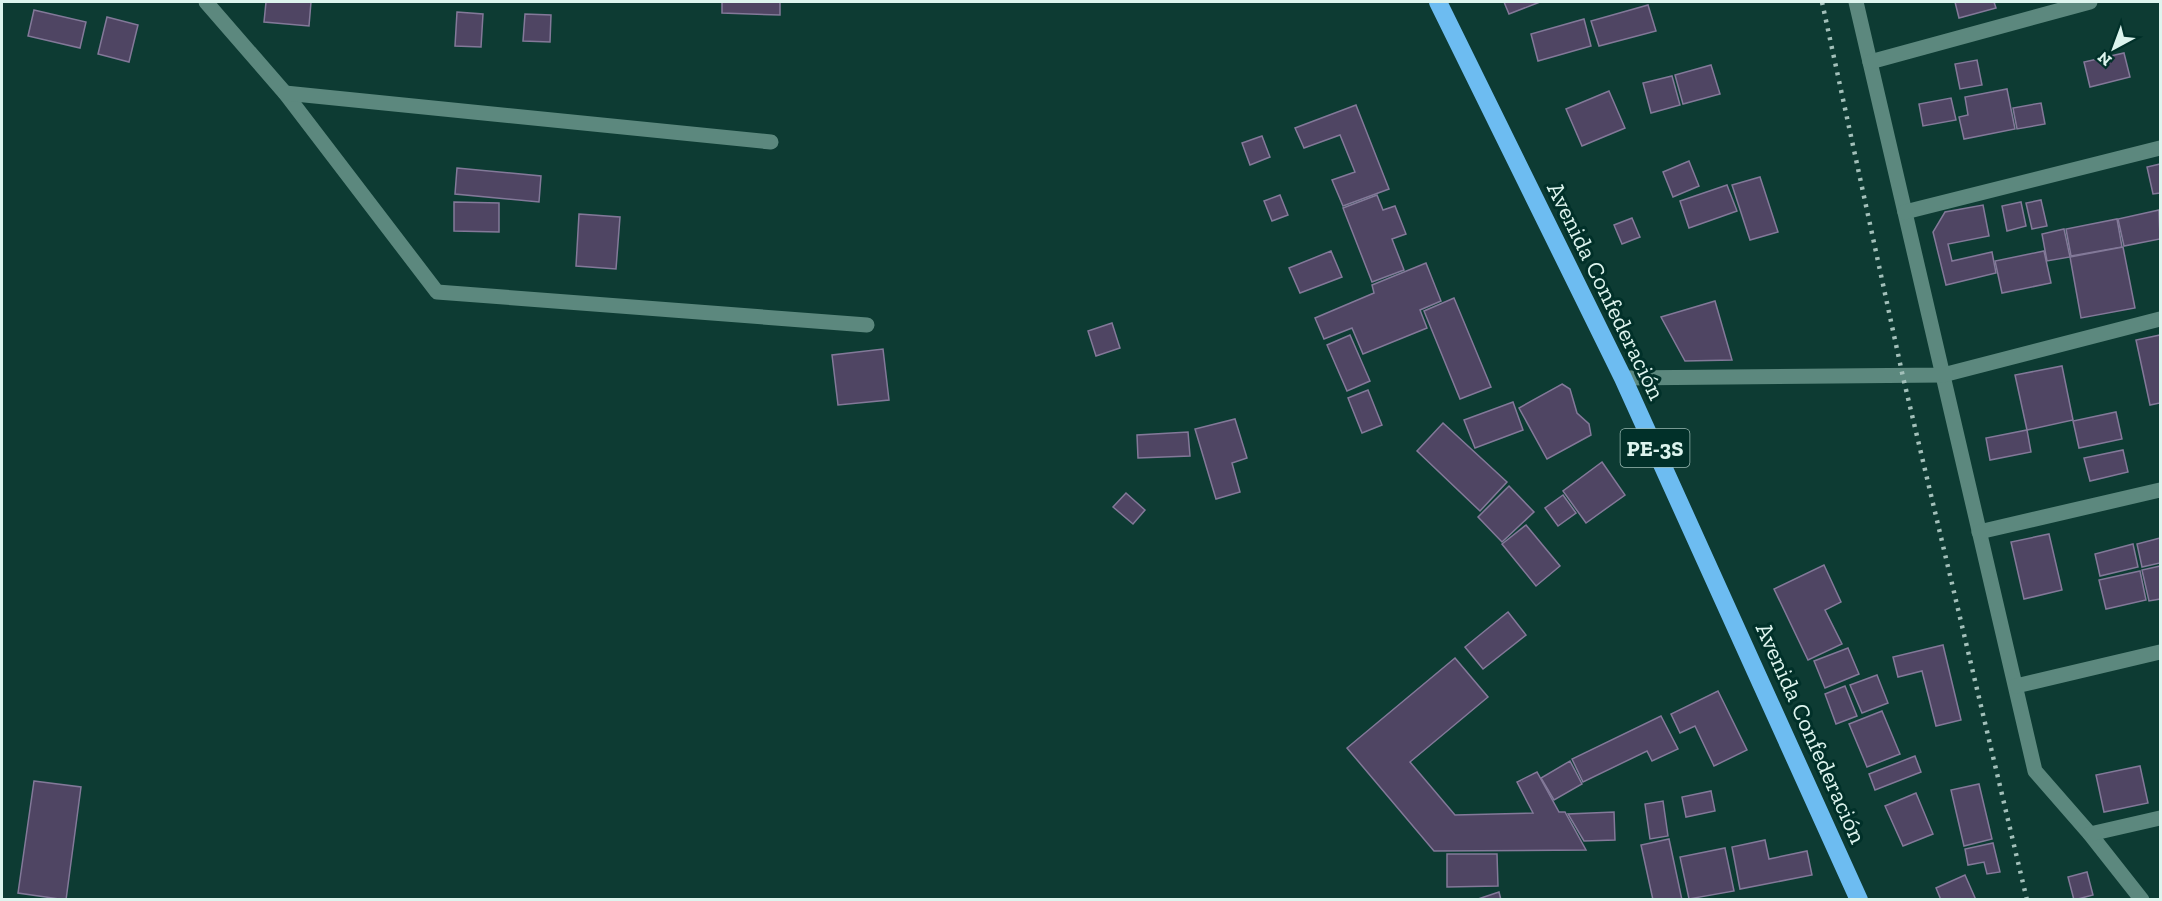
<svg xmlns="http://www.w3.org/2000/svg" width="2162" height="901" font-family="'Zilla Slab',serif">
<rect width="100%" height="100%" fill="#0d3b33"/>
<g fill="#4f4563" stroke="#837999" stroke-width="1.5">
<path d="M 266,2 L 311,2 L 309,26 L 264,22 Z"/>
<path d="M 722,2 L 780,2 L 780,15 L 722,13 Z"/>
<path d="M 1504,2 L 1540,2 L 1509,14 Z"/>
<path d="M 1955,2 L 1994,2 L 1996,8 L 1959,18 Z"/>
<path d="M 1648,5 L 1656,31 L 1599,46 L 1591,21 Z"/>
<path d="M 34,10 L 86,22 L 80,48 L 28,36 Z"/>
<path d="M 457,12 L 483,14 L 481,47 L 455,46 Z"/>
<path d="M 525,14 L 551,15 L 550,42 L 523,41 Z"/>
<path d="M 107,17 L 138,25 L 129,62 L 98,54 Z"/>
<path d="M 1584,19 L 1591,46 L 1538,61 L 1531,34 Z"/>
<path d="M 2124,53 L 2130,77 L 2090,87 L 2084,62 Z"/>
<path d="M 1977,60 L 1982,85 L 1960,89 L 1955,64 Z"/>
<path d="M 1711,65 L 1720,94 L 1683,104 L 1675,75 Z"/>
<path d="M 1672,76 L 1680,105 L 1651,113 L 1643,83 Z"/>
<path d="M 2007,89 L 2015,129 L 1964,139 L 1959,117 L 1968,115 L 1965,97 Z"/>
<path d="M 1609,91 L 1625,128 L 1582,146 L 1566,109 Z"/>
<path d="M 1951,98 L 1956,120 L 1923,126 L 1919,104 Z"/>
<path d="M 2041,103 L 2045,124 L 2017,129 L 2013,108 Z"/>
<path d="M 1356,105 L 1389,189 L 1343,206 L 1332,180 L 1355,172 L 1340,135 L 1304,148 L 1295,128 Z"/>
<path d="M 1262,136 L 1270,157 L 1250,165 L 1242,143 Z"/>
<path d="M 1689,161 L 1699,186 L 1673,197 L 1663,172 Z"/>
<path d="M 2160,164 L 2160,193 L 2153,194 L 2147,167 Z"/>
<path d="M 457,168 L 541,176 L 539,202 L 455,194 Z"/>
<path d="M 1760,177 L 1778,232 L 1750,240 L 1732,185 Z"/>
<path d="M 1727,185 L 1737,211 L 1689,228 L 1680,201 Z"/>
<path d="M 1280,195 L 1288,215 L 1272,221 L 1264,201 Z"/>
<path d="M 1377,195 L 1383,210 L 1395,206 L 1406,234 L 1392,239 L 1404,270 L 1372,282 L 1343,208 Z"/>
<path d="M 2041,200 L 2047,226 L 2032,229 L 2026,203 Z"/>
<path d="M 454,202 L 499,203 L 499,232 L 454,231 Z"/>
<path d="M 2021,202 L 2026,226 L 2007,231 L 2002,206 Z"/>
<path d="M 1983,205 L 1989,236 L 1948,244 L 1952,261 L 1992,252 L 1996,273 L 1946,285 L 1933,232 L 1945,212 Z"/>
<path d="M 2159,210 L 2160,239 L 2124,246 L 2118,219 Z"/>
<path d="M 579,214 L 620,217 L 616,269 L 576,266 Z"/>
<path d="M 1632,218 L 1640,237 L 1622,244 L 1614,225 Z"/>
<path d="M 2117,219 L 2122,247 L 2071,256 L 2066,229 Z"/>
<path d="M 2064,229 L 2070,257 L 2047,261 L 2042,234 Z"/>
<path d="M 2123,247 L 2135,308 L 2081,318 L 2070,257 Z"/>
<path d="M 1331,251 L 1342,277 L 1300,293 L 1289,268 Z"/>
<path d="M 2044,251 L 2051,283 L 2002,293 L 1995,261 Z"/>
<path d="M 1426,263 L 1441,301 L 1420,310 L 1427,328 L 1363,354 L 1352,328 L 1324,339 L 1315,318 L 1374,293 L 1372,285 Z"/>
<path d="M 1454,298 L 1491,387 L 1460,399 L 1424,311 Z"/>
<path d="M 1715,301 L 1732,360 L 1685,361 L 1661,317 Z"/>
<path d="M 1112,323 L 1120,348 L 1096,356 L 1088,331 Z"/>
<path d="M 1350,335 L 1370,381 L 1347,391 L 1327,345 Z"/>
<path d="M 2160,335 L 2160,403 L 2150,405 L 2136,340 Z"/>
<path d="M 883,349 L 889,400 L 838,405 L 832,355 Z"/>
<path d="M 2062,366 L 2073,420 L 2027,430 L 2015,375 Z"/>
<path d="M 1562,384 L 1570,389 L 1577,413 L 1589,424 L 1591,435 L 1547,459 L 1519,408 Z"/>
<path d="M 1368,390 L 1382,425 L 1362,433 L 1348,398 Z"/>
<path d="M 1513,402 L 1523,430 L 1475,448 L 1464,420 Z"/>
<path d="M 2116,412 L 2122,439 L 2079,448 L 2073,421 Z"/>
<path d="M 1235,419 L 1247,458 L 1232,463 L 1240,492 L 1216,499 L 1195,429 Z"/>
<path d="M 1443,423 L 1507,482 L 1480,511 L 1417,451 Z"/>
<path d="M 2027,430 L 2031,452 L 1990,460 L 1986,438 Z"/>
<path d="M 1188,432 L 1190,456 L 1138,458 L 1137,435 Z"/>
<path d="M 2123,450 L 2128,472 L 2090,481 L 2084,458 Z"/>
<path d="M 1602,462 L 1625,495 L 1586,523 L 1563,491 Z"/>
<path d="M 1509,486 L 1534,512 L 1502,542 L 1478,517 Z"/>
<path d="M 1126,493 L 1145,510 L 1133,524 L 1113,507 Z"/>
<path d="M 1563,495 L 1576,513 L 1558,526 L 1545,508 Z"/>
<path d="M 1526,525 L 1560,566 L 1536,586 L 1502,544 Z"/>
<path d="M 2049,534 L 2062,590 L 2024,599 L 2011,542 Z"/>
<path d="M 2160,538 L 2160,563 L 2142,567 L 2137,544 Z"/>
<path d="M 2133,544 L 2138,567 L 2100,576 L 2095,554 Z"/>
<path d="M 1824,565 L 1841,602 L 1825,610 L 1842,644 L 1808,660 L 1774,589 Z"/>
<path d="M 2160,566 L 2160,599 L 2149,601 L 2142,570 Z"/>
<path d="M 2140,571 L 2146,600 L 2106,609 L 2099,580 Z"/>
<path d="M 1508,612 L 1526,635 L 1483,669 L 1465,647 Z"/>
<path d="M 1943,645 L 1961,720 L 1936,726 L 1922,671 L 1898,677 L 1893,657 Z"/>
<path d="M 1848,648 L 1859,674 L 1825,688 L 1814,661 Z"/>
<path d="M 1455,658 L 1488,697 L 1410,762 L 1455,815 L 1533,813 L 1517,782 L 1537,772 L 1559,812 L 1565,812 L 1586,850 L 1434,851 L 1347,748 Z"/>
<path d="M 1877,675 L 1888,703 L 1862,713 L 1850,685 Z"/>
<path d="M 1845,686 L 1857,716 L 1836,724 L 1825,694 Z"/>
<path d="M 1718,691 L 1747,750 L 1714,766 L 1695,726 L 1680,733 L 1671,714 Z"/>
<path d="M 1882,711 L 1900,754 L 1867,767 L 1849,724 Z"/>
<path d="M 1661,716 L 1678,749 L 1652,761 L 1647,751 L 1583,782 L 1572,759 Z"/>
<path d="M 1915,756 L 1921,772 L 1875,790 L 1869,774 Z"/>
<path d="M 1570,761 L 1582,784 L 1554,800 L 1541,778 Z"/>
<path d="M 2140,766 L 2148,803 L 2104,812 L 2096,775 Z"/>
<path d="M 34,781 L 81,787 L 66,900 L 18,893 Z"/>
<path d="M 1979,784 L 1992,839 L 1964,846 L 1951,790 Z"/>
<path d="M 1711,791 L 1715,811 L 1686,817 L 1682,797 Z"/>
<path d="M 1916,793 L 1933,834 L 1903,846 L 1885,806 Z"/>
<path d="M 1663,801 L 1668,836 L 1650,839 L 1645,804 Z"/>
<path d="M 1614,812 L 1615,840 L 1584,841 L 1568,814 Z"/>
<path d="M 1669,839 L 1682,900 L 1653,900 L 1641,845 Z"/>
<path d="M 1765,840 L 1769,859 L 1807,851 L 1812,875 L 1740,889 L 1732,847 Z"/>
<path d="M 1993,843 L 2000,872 L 1987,874 L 1984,862 L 1968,865 L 1965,849 Z"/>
<path d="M 1725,848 L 1734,891 L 1689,899 L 1680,857 Z"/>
<path d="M 1447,854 L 1497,854 L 1498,886 L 1447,887 Z"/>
<path d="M 2087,872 L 2093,895 L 2074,900 L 2068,877 Z"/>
<path d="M 1965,875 L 1976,900 L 1941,900 L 1936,888 Z"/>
<path d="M 1499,892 L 1501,900 L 1475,900 Z"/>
</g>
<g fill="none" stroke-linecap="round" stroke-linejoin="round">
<g stroke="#5c887e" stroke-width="15">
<path d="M 206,2 L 285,93 L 437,292 L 867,325"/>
<path d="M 1856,2 L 2035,771 L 2090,834 L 2142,900"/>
<path d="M 1870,62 L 2090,2"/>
<path d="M 285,93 L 771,142"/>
<path d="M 1905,212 L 2160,148"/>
<path d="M 1623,378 L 1943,375 L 2160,319"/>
<path d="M 1979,532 L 2160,490"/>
<path d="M 2016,686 L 2160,652"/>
<path d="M 2090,834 L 2160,818"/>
</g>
<path stroke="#6dbcf1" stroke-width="18" d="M 1438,2 L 1623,378 L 1859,900"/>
<path stroke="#a3c0ba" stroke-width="4.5" stroke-dasharray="3 6" stroke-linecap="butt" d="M 1822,2 L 1903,377 L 2027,900"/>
</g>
<g text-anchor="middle" stroke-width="6" stroke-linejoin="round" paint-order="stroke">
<rect fill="#013029" stroke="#9bb9b3" stroke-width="1.5" x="1620.5" y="429" width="69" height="38" rx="4.5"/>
<g font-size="22" font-weight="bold" fill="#ddf4ee">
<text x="1655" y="456">PE-3S</text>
</g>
<g font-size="24" fill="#ddf4ee" stroke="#013029">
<text transform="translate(1606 291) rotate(64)" y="8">Avenida Confederación</text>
<text transform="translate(1811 733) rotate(66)" y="8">Avenida Confederación</text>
</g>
</g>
<rect width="2162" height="901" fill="none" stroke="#ddf4ee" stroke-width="6"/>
<g transform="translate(2114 48) rotate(221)" stroke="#013029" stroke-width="4.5" paint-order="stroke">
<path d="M0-4.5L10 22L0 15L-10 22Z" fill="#ddf4ee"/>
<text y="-9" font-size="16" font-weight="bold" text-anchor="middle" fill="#ddf4ee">N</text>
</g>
</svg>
